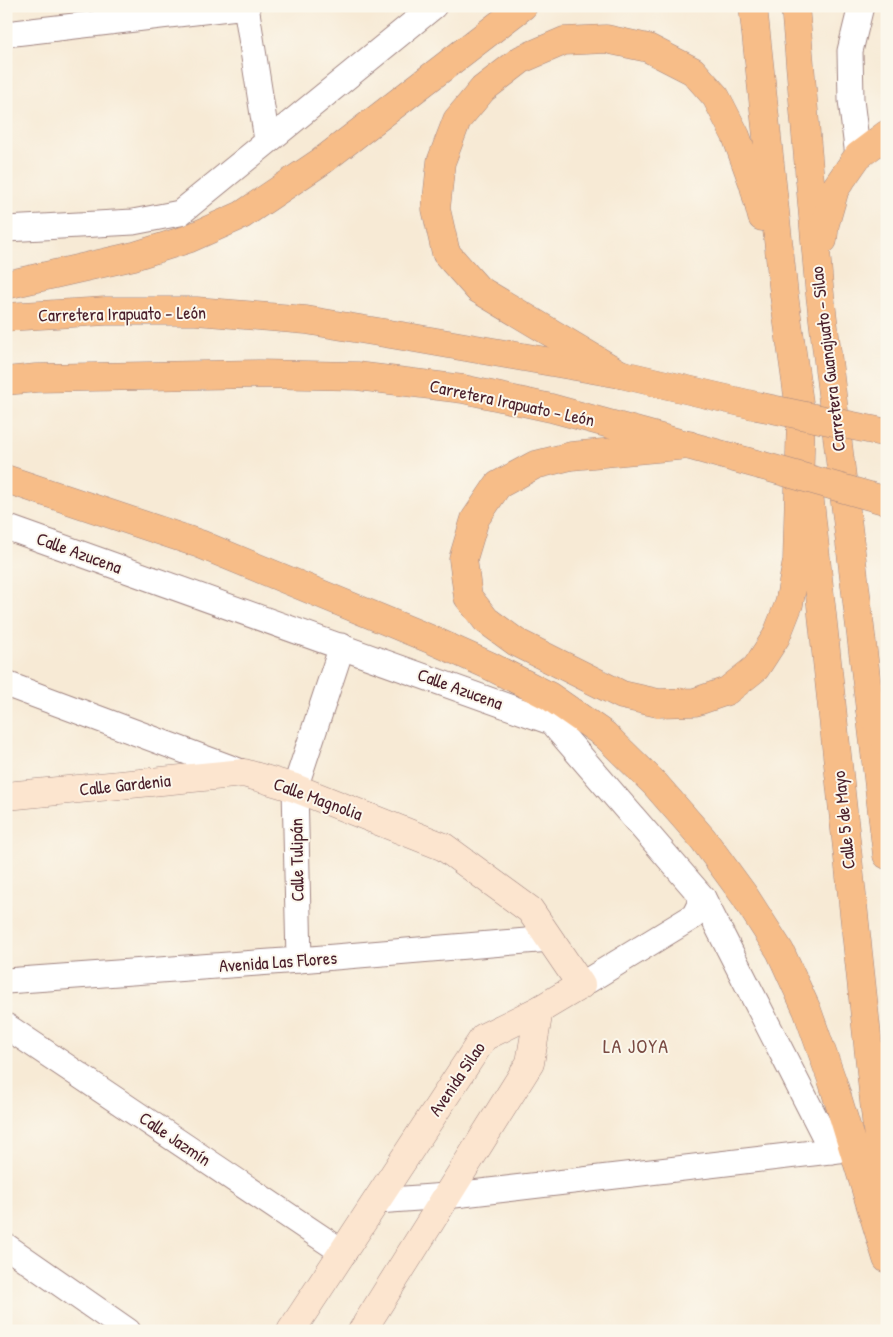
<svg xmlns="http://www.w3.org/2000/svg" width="893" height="1337" font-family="'Patrick Hand',sans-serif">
<rect width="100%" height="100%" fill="#fbf7ec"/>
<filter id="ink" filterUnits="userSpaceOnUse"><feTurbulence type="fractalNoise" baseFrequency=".02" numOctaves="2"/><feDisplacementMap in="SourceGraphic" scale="10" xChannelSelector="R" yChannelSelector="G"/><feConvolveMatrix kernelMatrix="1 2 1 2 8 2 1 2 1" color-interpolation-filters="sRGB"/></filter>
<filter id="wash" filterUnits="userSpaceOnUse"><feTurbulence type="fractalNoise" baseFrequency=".0096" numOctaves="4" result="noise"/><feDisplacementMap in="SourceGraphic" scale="20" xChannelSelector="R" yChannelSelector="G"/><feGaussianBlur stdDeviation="1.12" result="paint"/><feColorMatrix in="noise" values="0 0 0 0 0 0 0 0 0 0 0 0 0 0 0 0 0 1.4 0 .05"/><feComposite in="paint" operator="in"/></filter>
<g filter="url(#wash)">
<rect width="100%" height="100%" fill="#f7ead5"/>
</g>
<g filter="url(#ink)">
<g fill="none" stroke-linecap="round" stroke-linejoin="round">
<defs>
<g id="street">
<path d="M 6,34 L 246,6 L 267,140"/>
<path d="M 858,156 L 851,100 L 850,51 L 861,6"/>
<path d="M 6,229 L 133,222 L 180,213 L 434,6"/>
<path d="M 6,527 L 551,722 L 703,898 L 832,1151"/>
<path d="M 6,684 L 244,773"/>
<path d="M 299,960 L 295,788 L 342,646"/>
<path d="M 6,981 L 299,960 L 550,939"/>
<path d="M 581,985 L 694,916 L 703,898"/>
<path d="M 6,1026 L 344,1253"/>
<path d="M 377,1201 L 446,1196 L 847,1149"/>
<path d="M 6,1246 L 128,1331"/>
</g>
<g id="secondary">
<path d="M 6,796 L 244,773 L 295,788 L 444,847 L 530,910 L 581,985 L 539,1010 L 484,1037 L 291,1331"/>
<path d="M 362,1331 L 530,1063 L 539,1010"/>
</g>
<g id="primary">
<path d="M 808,483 L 887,1223"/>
<path d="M 870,710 L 887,855"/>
</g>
<g id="highway">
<path d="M 795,6 L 819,286 L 870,710 L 887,742"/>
<path d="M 823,240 L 825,224 L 835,189 L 858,156 L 887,134"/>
<path d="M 6,285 L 134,256 L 188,239 L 242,215 L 322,161 L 523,6"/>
<path d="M 6,317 L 106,311 L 196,311 L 306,320 L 408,337 L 620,374 L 757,406"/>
<path d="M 620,374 L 478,289 L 446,253 L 436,209 L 441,162 L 457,120 L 483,89 L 522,59 L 564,41 L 606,39 L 648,48 L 693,71 L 716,97 L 736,136 L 753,183 L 762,217"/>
<path d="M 6,381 L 36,378 L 258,374 L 357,376 L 463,389 L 551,408 L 760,465"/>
<path d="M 689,445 L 571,456 L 535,465 L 498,485 L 475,519 L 463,559 L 468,597 L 486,620 L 516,642 L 622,695 L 658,703 L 695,702 L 727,691 L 756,668 L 776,637 L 789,604 L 797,561 L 801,417 L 784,295 L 753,6"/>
<path d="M 6,479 L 200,544 L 430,639 L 488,665 L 549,696 L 605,735 L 655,784 L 703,839 L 744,895 L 780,951 L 807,1010 L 833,1083 L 887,1259"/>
</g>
</defs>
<use href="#street" stroke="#a08480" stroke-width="27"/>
<use href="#secondary" stroke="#a08480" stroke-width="29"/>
<use href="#primary" stroke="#a08480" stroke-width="29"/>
<use href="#highway" stroke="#a08480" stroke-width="29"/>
<use href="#street" stroke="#fff" stroke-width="25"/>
<use href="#secondary" stroke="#fce5cf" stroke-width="28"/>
<use href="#primary" stroke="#f7bd88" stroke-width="28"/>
<use href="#highway" stroke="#f7bd88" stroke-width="28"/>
<defs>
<g id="highway-bridge">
<path d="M 757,406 L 887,433"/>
<path d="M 760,465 L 887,501"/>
</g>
</defs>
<use href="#highway-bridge" stroke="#a08480" stroke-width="29" stroke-linecap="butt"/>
<use href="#highway-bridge" stroke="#f7bd88" stroke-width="28"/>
</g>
</g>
<g text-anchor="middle" stroke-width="4" stroke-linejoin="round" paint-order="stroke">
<g font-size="18" fill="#4a1f2b" stroke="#fbf7ec">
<text transform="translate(122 314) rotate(-1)" y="6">Carretera Irapuato - León</text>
<text transform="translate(828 359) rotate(-97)" y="6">Carretera Guanajuato - Silao</text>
<text transform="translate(512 403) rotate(12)" y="6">Carretera Irapuato - León</text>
<text transform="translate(79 553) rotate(20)" y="6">Calle Azucena</text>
<text transform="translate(460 689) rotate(20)" y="6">Calle Azucena</text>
<text transform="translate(125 785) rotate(-6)" y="6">Calle Gardenia</text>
<text transform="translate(318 799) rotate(20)" y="6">Calle Magnolia</text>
<text transform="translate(844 820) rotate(-96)" y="6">Calle 5 de Mayo</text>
<text transform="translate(297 860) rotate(-91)" y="6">Calle Tulipán</text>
<text transform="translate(278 962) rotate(-4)" y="6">Avenida Las Flores</text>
<text transform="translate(457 1079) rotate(-56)" y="6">Avenida Silao</text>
<text transform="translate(175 1139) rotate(34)" y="6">Calle Jazmín</text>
</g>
<g font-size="20" letter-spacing="1" fill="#7a4b43" stroke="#fbf7ec">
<text x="636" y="1053">LA JOYA</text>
</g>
</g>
<rect width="893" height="1337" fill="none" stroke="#fbf7ec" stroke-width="25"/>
</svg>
